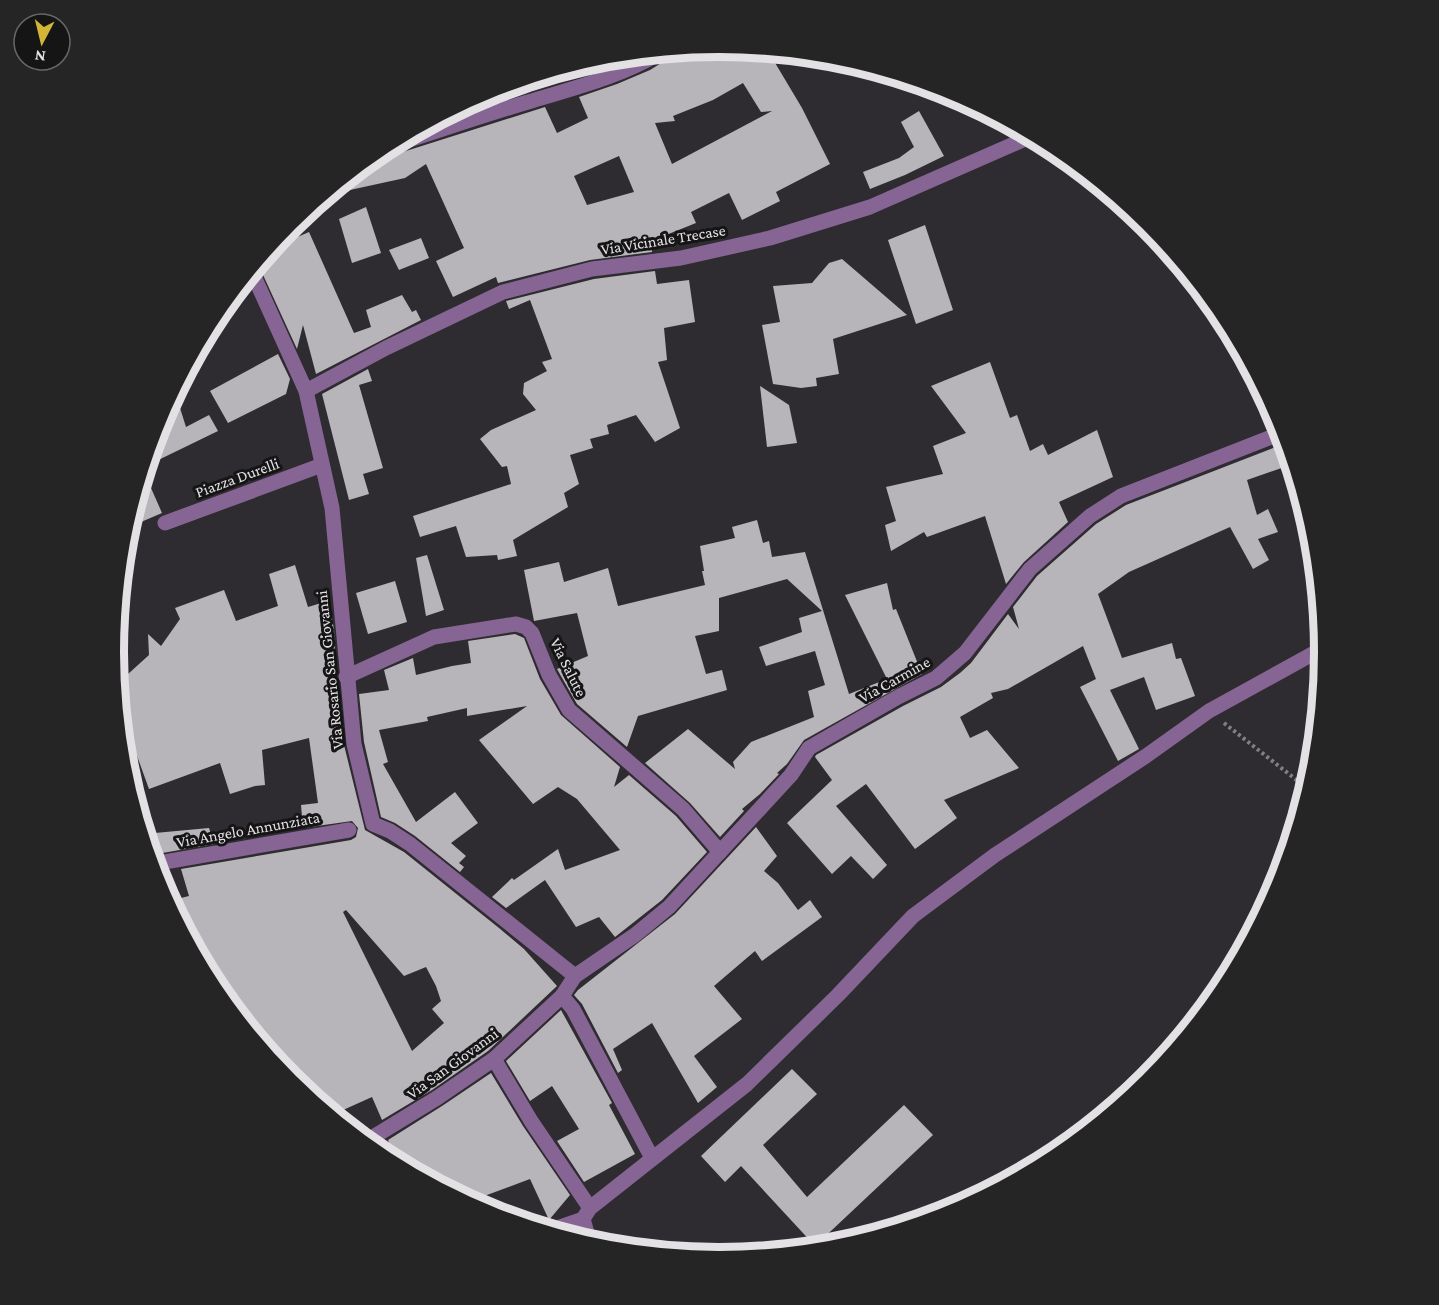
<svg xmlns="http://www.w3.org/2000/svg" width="1439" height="1305" font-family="'Crimson Pro',serif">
<rect width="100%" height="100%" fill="#2e2c30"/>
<g fill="#b7b5ba" fill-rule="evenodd">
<path d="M 720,46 L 768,51 L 802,108 L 830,164 L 776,192 L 780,201 L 742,220 L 729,193 L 691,212 L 696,223 L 651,241 L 652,252 L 590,260 L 498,283 L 496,277 L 453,297 L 436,261 L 464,248 L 426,164 L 405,178 L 327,195 L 376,154 L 381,157 L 387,157 L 545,107 L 557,133 L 588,118 L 579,97 L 617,84 L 650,70 L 666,60 L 671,51 ZM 743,83 L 761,112 L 772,111 L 672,164 L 655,123 L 675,121 L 673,116 L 713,100 ZM 619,156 L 634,192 L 587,205 L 574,176 Z"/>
<path d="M 635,55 L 571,79 L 566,69 L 602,58 Z"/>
<path d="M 532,79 L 537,89 L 432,122 L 488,93 Z"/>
<path d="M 919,111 L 944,156 L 905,175 L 870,189 L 863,172 L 899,158 L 914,147 L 901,122 Z"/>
<path d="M 366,207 L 381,253 L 352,263 L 339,219 Z"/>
<path d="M 925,225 L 953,310 L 916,324 L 888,240 Z"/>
<path d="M 309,232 L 354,333 L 371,327 L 366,310 L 402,295 L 412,312 L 416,310 L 421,320 L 316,374 L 303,325 L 297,349 L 258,264 L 272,248 Z"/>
<path d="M 421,238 L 429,258 L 399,270 L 389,250 Z"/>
<path d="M 842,259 L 907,315 L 833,339 L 839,374 L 816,378 L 817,386 L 801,388 L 773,384 L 762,325 L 780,322 L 773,286 L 812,283 L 829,263 Z"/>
<path d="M 655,271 L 657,284 L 689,280 L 695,322 L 664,328 L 667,360 L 658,362 L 680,428 L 655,442 L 636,415 L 607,425 L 609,434 L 590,439 L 593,448 L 570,455 L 579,484 L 564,493 L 568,507 L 513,540 L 517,556 L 498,560 L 497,555 L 466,557 L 456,526 L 420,537 L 413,516 L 511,484 L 507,466 L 502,467 L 480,439 L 491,430 L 536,410 L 523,394 L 524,383 L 547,371 L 542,362 L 552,359 L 530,300 L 509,309 L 506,301 L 594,279 Z"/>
<path d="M 278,354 L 290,379 L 286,394 L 228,423 L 210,391 Z"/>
<path d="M 990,362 L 1010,418 L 1017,415 L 1030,451 L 1043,444 L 1048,455 L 1097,430 L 1113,477 L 1059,502 L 1068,522 L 1024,562 L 1006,584 L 985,516 L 927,537 L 924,532 L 891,551 L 885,525 L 896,521 L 886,487 L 943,474 L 933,446 L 966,433 L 931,386 Z"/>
<path d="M 368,369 L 372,381 L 359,385 L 383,468 L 363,474 L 369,494 L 349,500 L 322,394 Z"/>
<path d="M 760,386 L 789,405 L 797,443 L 767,447 Z"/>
<path d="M 175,392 L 186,427 L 209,415 L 218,431 L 146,466 L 160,420 Z"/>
<path d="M 1286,443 L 1293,464 L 1247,480 L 1257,515 L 1268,509 L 1278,532 L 1258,539 L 1269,560 L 1253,569 L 1230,527 L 1129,572 L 1098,594 L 1122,658 L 1172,643 L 1176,659 L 1181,658 L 1195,696 L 1156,710 L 1144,677 L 1110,690 L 1139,749 L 1118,761 L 1080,687 L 1096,679 L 1083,646 L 1008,689 L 991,693 L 993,698 L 960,717 L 970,738 L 987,730 L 1019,768 L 944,800 L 957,818 L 915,849 L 866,784 L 836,806 L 887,865 L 873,879 L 851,856 L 832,874 L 787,823 L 832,780 L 815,757 L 816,755 L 903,706 L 941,687 L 960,673 L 971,663 L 1008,614 L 1019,629 L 1013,607 L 1037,576 L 1096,524 L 1126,505 Z"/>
<path d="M 144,472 L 162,513 L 127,528 L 136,498 Z"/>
<path d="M 757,520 L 763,543 L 769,541 L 772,557 L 805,552 L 849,694 L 887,679 L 845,595 L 887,583 L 893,610 L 896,609 L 922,674 L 804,740 L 787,764 L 777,773 L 779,774 L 760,794 L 742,809 L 744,811 L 720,837 L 690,803 L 645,763 L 688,729 L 735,769 L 733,762 L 751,742 L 814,717 L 808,691 L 825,685 L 815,651 L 766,666 L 759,647 L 802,632 L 799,618 L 822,611 L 787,579 L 719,598 L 719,631 L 695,636 L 706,674 L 722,670 L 727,690 L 638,716 L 627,747 L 577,704 L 557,669 L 588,656 L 577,613 L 534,621 L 524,570 L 559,562 L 564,582 L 608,568 L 618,606 L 705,585 L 702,571 L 704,571 L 700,546 L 735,538 L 732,527 Z"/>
<path d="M 427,555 L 444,610 L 426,616 L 416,558 Z"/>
<path d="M 295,565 L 308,607 L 328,601 L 334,629 L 336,677 L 344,745 L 365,830 L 404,852 L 499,928 L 524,949 L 557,986 L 488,1051 L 432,1090 L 382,1120 L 372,1097 L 332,1115 L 291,1081 L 220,994 L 214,961 L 202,964 L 169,901 L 189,896 L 181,869 L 351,840 L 356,837 L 358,828 L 352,821 L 303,828 L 301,805 L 318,803 L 309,738 L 262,750 L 265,785 L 255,786 L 230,794 L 220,763 L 149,789 L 119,706 L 117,684 L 149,655 L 148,634 L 161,646 L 180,619 L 175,608 L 224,590 L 236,621 L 278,606 L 269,574 ZM 346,910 L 404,976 L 426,967 L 436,986 L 441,1001 L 432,1009 L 444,1023 L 412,1051 L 343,912 Z"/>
<path d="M 395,581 L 407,622 L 368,634 L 356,593 Z"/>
<path d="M 515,634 L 524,638 L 540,679 L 561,715 L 620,767 L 614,787 L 629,775 L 676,816 L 707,852 L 662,900 L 615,937 L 599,917 L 576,927 L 545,880 L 506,908 L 492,897 L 512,878 L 514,880 L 558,849 L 565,870 L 620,850 L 577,799 L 558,787 L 533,804 L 479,740 L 527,706 L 467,716 L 467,708 L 427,717 L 428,721 L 379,730 L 388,762 L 383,764 L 416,822 L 455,792 L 478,823 L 451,843 L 466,856 L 459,863 L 464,867 L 460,872 L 415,836 L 395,823 L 381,817 L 364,742 L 359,694 L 389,690 L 384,670 L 413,658 L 416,675 L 452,666 L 471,663 L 468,641 Z"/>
<path d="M 756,827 L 777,856 L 764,871 L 778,883 L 798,910 L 810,900 L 822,917 L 762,961 L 755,951 L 714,986 L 742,1019 L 694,1056 L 717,1087 L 698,1103 L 652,1023 L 613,1049 L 622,1070 L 618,1073 L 582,1004 L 574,995 L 578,990 L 675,914 Z"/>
<path d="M 209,828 L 214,844 L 151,855 L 144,834 Z"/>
<path d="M 561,1010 L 612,1103 L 609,1105 L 635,1154 L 584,1182 L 557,1141 L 579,1129 L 552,1086 L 530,1101 L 506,1061 Z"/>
<path d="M 792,1069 L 817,1094 L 763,1145 L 807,1197 L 904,1105 L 933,1135 L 815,1246 L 741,1166 L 725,1182 L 701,1156 Z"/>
<path d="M 491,1073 L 523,1126 L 570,1195 L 549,1220 L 530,1179 L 468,1202 L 398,1164 L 388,1140 L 442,1106 Z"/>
</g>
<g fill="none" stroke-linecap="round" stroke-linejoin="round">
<path stroke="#817f83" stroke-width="4" stroke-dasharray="3 3" stroke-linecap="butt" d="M 1224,723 L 1308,789"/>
<g stroke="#866594" stroke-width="15">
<path d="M 384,148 C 432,133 480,116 528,102 C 574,88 620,77 661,52"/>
<path d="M 252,272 L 306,391 L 332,508 L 354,744 L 373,824 L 390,831 L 410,844 L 575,976"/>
<path d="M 306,391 L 386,348 L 503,292 L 592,269 L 681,258 L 770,238 L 870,207 L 1032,136"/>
<path d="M 165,523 L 322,465"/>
<path d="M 125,540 L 129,538"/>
<path d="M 346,677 L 434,637 L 516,624 L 526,627 L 532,633 L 549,675 L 569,710 L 683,809 L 720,852"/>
<path d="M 153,864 L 349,830"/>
<path d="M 562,996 L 573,1009 L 652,1158"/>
<path d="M 494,1059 L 531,1121 L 590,1208"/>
<path d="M 365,1142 L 437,1098 L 494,1059 L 562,996 L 575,976 L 635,935 L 669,907 L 791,775 L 809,748 L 898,697 L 936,678 L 965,653 L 1030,569 L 1090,516 L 1121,496 L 1279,434 L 1283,434"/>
<path d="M 583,1219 L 590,1243"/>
<path d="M 548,1231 L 583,1219 L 590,1208 L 747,1084 L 838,995 L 913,916 L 995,855 L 1146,756 L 1209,711 L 1325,647"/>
</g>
</g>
<g text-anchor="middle" stroke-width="6" stroke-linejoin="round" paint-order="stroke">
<g font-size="16" fill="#e3e1e4" stroke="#161516">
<text transform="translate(663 239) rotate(-9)" y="6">Via Vicinale Trecase</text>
<text transform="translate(237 477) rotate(-20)" y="6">Piazza Durelli</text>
<text transform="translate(569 667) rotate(64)" y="6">Via Salute</text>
<text transform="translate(329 670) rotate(-96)" y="6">Via Rosario San Giovanni</text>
<text transform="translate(894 679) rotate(-29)" y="6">Via Carmine</text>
<text transform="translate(248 829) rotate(-10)" y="6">Via Angelo Annunziata</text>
<text transform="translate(452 1063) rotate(-36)" y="6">Via San Giovanni</text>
</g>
</g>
<path d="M0 0H1439V1305H0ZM124 652a595 595 0 1 1 1190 0a595 595 0 1 1-1190 0Z" fill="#262526" fill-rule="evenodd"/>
<path fill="none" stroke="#e3e1e4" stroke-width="8" d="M124 652a595 595 0 1 1 1190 0a595 595 0 1 1-1190 0Z"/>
<g transform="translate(42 42) rotate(187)"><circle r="28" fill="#161516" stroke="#686768" stroke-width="1.5"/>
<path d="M0-4.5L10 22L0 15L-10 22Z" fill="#d3b635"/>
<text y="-9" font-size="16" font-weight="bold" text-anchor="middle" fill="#e3e1e4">N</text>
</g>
</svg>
